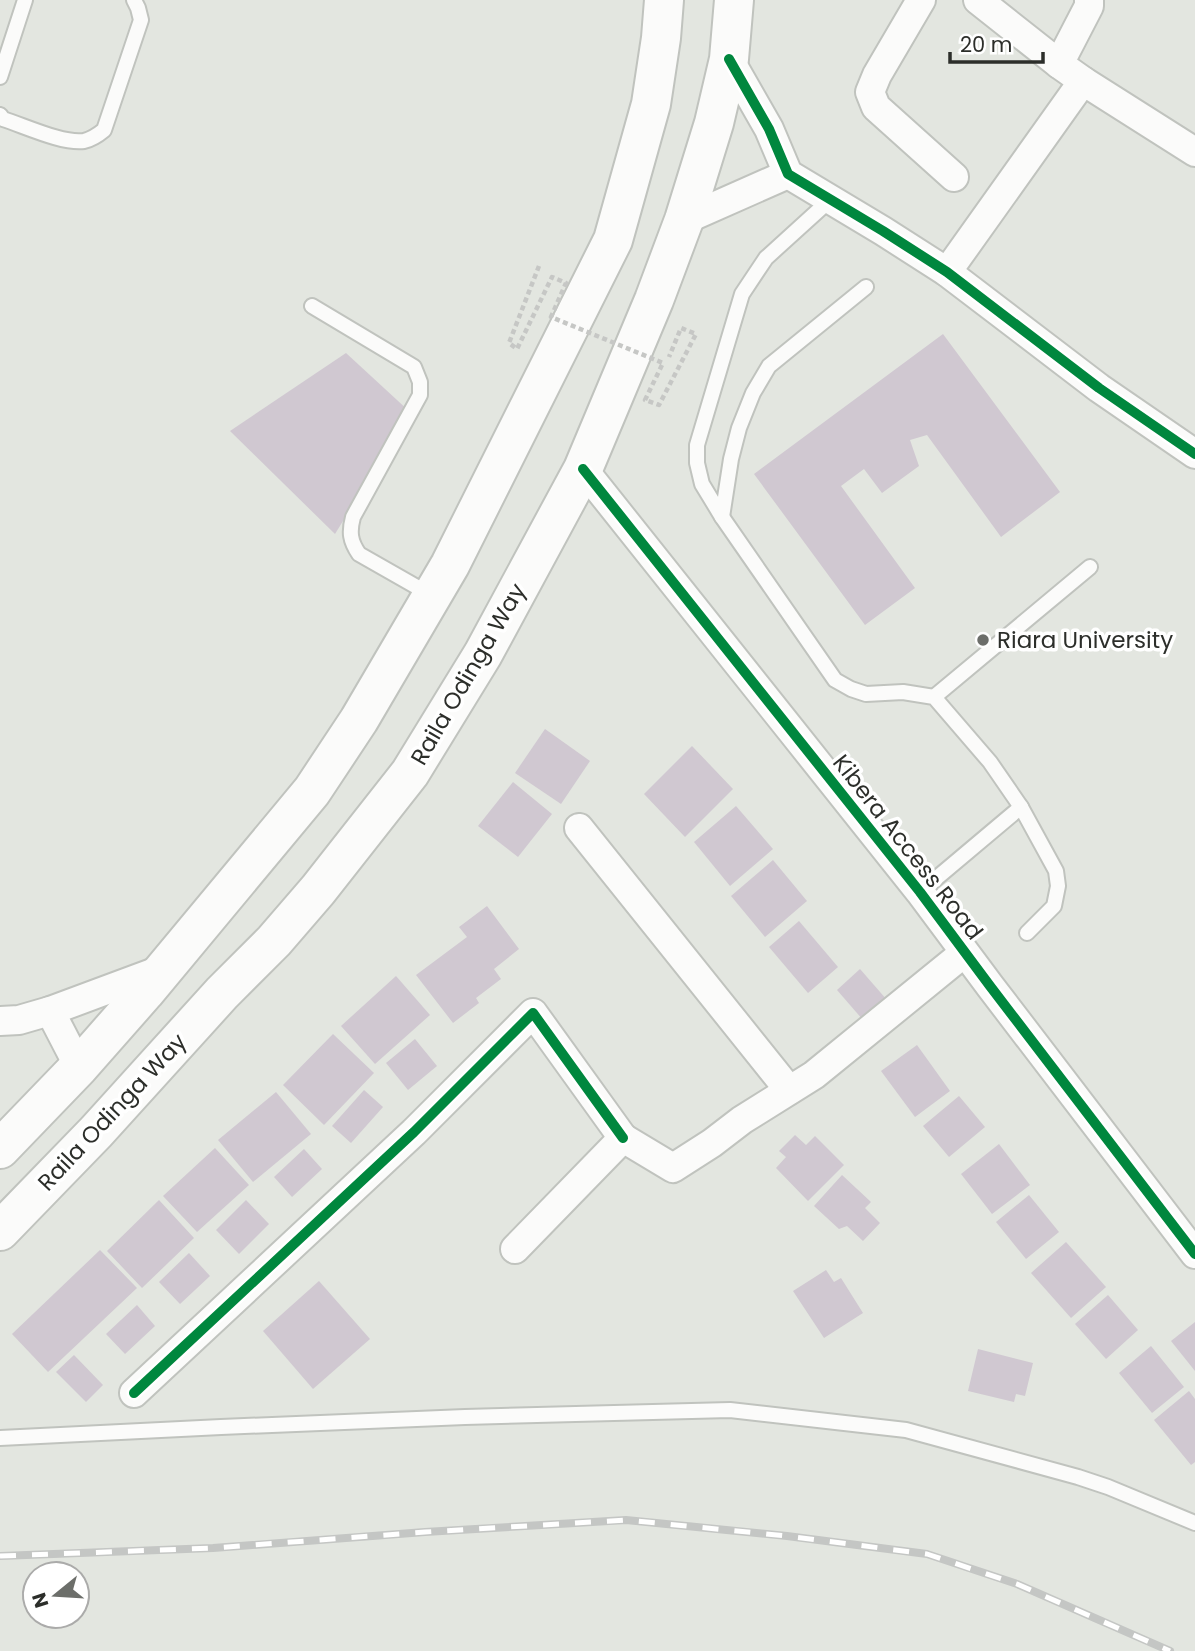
<svg xmlns="http://www.w3.org/2000/svg" width="1195" height="1651" font-family="Poppins,sans-serif">
<rect width="100%" height="100%" fill="#e3e6e0"/>
<g fill="#d0c8d1">
<path d="M 943,334 L 1060,492 L 1001,537 L 927,435 L 910,440 L 919,466 L 882,493 L 864,469 L 841,486 L 915,588 L 865,625 L 754,474 Z"/>
<path d="M 346,353 L 410,412 L 335,534 L 230,431 Z"/>
<path d="M 545,729 L 590,761 L 561,804 L 515,773 Z"/>
<path d="M 692,746 L 733,789 L 685,837 L 644,794 Z"/>
<path d="M 513,782 L 552,814 L 518,857 L 478,826 Z"/>
<path d="M 736,806 L 773,849 L 730,886 L 694,842 Z"/>
<path d="M 773,860 L 807,901 L 765,937 L 731,896 Z"/>
<path d="M 487,906 L 519,949 L 494,969 L 501,979 L 476,998 L 479,1003 L 453,1023 L 416,975 L 467,937 L 459,927 Z"/>
<path d="M 799,921 L 838,967 L 808,993 L 769,947 Z"/>
<path d="M 860,969 L 887,1000 L 863,1020 L 837,990 Z"/>
<path d="M 396,976 L 430,1015 L 375,1064 L 341,1026 Z"/>
<path d="M 333,1034 L 374,1073 L 324,1125 L 283,1085 Z"/>
<path d="M 415,1039 L 437,1066 L 408,1090 L 386,1063 Z"/>
<path d="M 917,1045 L 950,1091 L 915,1117 L 881,1071 Z"/>
<path d="M 364,1090 L 383,1107 L 351,1143 L 332,1126 Z"/>
<path d="M 276,1092 L 311,1134 L 253,1182 L 218,1140 Z"/>
<path d="M 959,1096 L 985,1127 L 949,1157 L 923,1126 Z"/>
<path d="M 795,1135 L 806,1145 L 815,1136 L 844,1165 L 808,1201 L 776,1168 L 786,1157 L 779,1151 Z"/>
<path d="M 999,1144 L 1030,1185 L 992,1214 L 961,1174 Z"/>
<path d="M 215,1148 L 249,1185 L 197,1232 L 163,1196 Z"/>
<path d="M 304,1149 L 322,1169 L 292,1197 L 274,1177 Z"/>
<path d="M 842,1175 L 871,1202 L 865,1208 L 880,1223 L 863,1241 L 847,1226 L 839,1229 L 814,1206 Z"/>
<path d="M 1029,1195 L 1059,1232 L 1026,1259 L 996,1222 Z"/>
<path d="M 159,1200 L 194,1238 L 142,1288 L 107,1251 Z"/>
<path d="M 246,1200 L 269,1224 L 239,1254 L 216,1230 Z"/>
<path d="M 1066,1242 L 1106,1287 L 1071,1318 L 1031,1273 Z"/>
<path d="M 100,1250 L 137,1288 L 48,1372 L 12,1334 Z"/>
<path d="M 189,1253 L 210,1276 L 180,1304 L 159,1282 Z"/>
<path d="M 826,1270 L 834,1282 L 841,1278 L 863,1313 L 824,1338 L 793,1291 Z"/>
<path d="M 319,1281 L 370,1339 L 313,1389 L 263,1331 Z"/>
<path d="M 1108,1295 L 1138,1330 L 1106,1359 L 1075,1324 Z"/>
<path d="M 137,1305 L 155,1326 L 125,1354 L 106,1334 Z"/>
<path d="M 1195,1322 L 1195,1371 L 1171,1341 Z"/>
<path d="M 1151,1346 L 1184,1387 L 1152,1413 L 1119,1373 Z"/>
<path d="M 978,1349 L 1033,1363 L 1025,1396 L 1016,1394 L 1014,1402 L 968,1391 Z"/>
<path d="M 74,1355 L 103,1385 L 86,1402 L 56,1372 Z"/>
<path d="M 1189,1391 L 1195,1399 L 1195,1462 L 1191,1465 L 1154,1420 Z"/>
</g>
<g fill="none" stroke-linecap="round" stroke-linejoin="round">
<defs>
<g id="service">
<path d="M 0,77 L 25,0"/>
<path d="M 0,115 L 3,119 C 25,126 63,144 84,141 C 92,139 98,135 104,130 L 141,20 L 138,8 L 134,0"/>
<path d="M 831,199 L 766,258 L 742,294 L 697,445 L 697,463 L 702,484 L 722,517 L 835,680 L 851,689 L 866,694 L 903,692 L 934,697 L 990,762 L 1021,807 L 1056,871 L 1058,886 L 1054,906 L 1027,933"/>
<path d="M 312,306 L 414,367 L 420,382 L 420,395 L 353,517 C 349,532 350,541 359,554 L 431,595"/>
<path d="M 722,517 L 731,459 L 739,428 L 753,393 L 769,366 L 866,287"/>
<path d="M 934,697 L 1090,567"/>
<path d="M 920,892 L 1021,807"/>
<path d="M 0,1438 L 221,1427 L 465,1417 L 730,1410 L 906,1430 L 1078,1477 L 1108,1487 L 1195,1523"/>
</g>
<g id="minor">
<path d="M 921,0 L 877,75 L 870,92 L 876,107 L 954,177"/>
<path d="M 978,0 L 1059,64 L 1083,81"/>
<path d="M 729,59 L 769,129 L 788,174 L 883,231 L 947,272 L 1099,388 L 1195,454"/>
<path d="M 1059,64 L 1089,6 L 1089,0"/>
<path d="M 684,220 L 788,174"/>
<path d="M 947,272 L 1083,81 L 1195,152"/>
<path d="M 583,469 L 920,892 L 990,986 L 1195,1254"/>
<path d="M 579,828 L 789,1090"/>
<path d="M 50,1011 L 79,1067"/>
<path d="M 0,1021 L 19,1020 L 50,1011 L 163,969"/>
<path d="M 515,1249 L 623,1138 L 673,1168 L 712,1143 L 742,1120 L 814,1075 L 964,953"/>
<path d="M 134,1393 L 414,1132 L 533,1013 L 623,1138"/>
</g>
<g id="secondary">
<path d="M 0,1149 L 79,1067 L 145,992 L 312,791 L 359,720 L 450,565 L 613,240 L 651,104 L 661,38 L 664,0"/>
<path d="M 0,1231 L 96,1132 L 222,993 L 274,941 L 318,890 L 410,773 L 483,654 L 583,469 L 654,300 L 684,220 L 714,123 L 729,59 L 734,0"/>
</g>
</defs>
<use href="#service" stroke="#c0c3be" stroke-width="18"/>
<use href="#minor" stroke="#c0c3be" stroke-width="32"/>
<use href="#secondary" stroke="#c0c3be" stroke-width="42"/>
<use href="#service" stroke="#fbfbfa" stroke-width="14"/>
<use href="#minor" stroke="#fbfbfa" stroke-width="28"/>
<use href="#secondary" stroke="#fbfbfa" stroke-width="38"/>
<defs>
<path id="rail" d="M 0,1556 L 213,1548 L 425,1532 L 626,1520 L 787,1536 L 927,1554 L 1017,1584 L 1170,1651"/>
</defs>
<use href="#rail" stroke="#c4c6c4" stroke-width="8"/>
<use href="#rail" stroke="#fff" stroke-width="5" stroke-dasharray="16" stroke-linecap="butt"/>
<path stroke="#c6c7c5" stroke-width="4.5" stroke-dasharray="5 3.5" stroke-linecap="butt" d="M 539,266 L 509,343 L 517,349 L 552,277 L 566,283 L 551,317 L 663,363 L 645,400 L 659,405 L 696,334 L 681,328 L 669,357"/>
<defs>
<g id="cycleway">
<path d="M 729,59 L 769,129 L 788,174 L 883,231 L 947,272 L 1099,388 L 1195,454"/>
<path d="M 583,469 L 920,892 L 990,986 L 1195,1254"/>
<path d="M 134,1393 L 414,1132 L 533,1013 L 623,1138"/>
</g>
</defs>
<use href="#cycleway" stroke="#fff" stroke-width="15"/>
<use href="#cycleway" stroke="#00873e" stroke-width="10"/>
</g>
<circle fill="#6c6e6a" stroke="#fff" stroke-width="2.5" cx="983" cy="640" r="7"/>
<g text-anchor="middle" stroke-width="7" stroke-linejoin="round" paint-order="stroke">
<g font-size="23" fill="#2c2e2a" stroke="#fff" text-anchor="start">
<text x="997" y="648">Riara University</text>
</g>
<g font-size="23" fill="#2c2e2a" stroke="#fff">
<text transform="translate(468 674) rotate(-60)" y="8">Raila Odinga Way</text>
<text transform="translate(908 847) rotate(52)" y="8">Kibera Access Road</text>
<text transform="translate(112 1112) rotate(-47)" y="8">Raila Odinga Way</text>
</g>
</g>
<g transform="translate(56 1595) rotate(252)"><circle r="33" fill="#ffffff" stroke="#ababaa" stroke-width="2"/>
<path d="M0-5L12 26L0 18L-12 26Z" fill="#6c6e6a"/>
<text y="-10" font-size="19" font-weight="bold" text-anchor="middle" fill="#2c2e2a">N</text>
</g>
<path d="M950 52v10h93v-10" fill="none" stroke="#2c2e2a" stroke-width="3.5"/>
<text x="960" y="52" font-size="21" fill="#2c2e2a" stroke="#ffffff" stroke-width="5" paint-order="stroke">20 m</text>
</svg>
